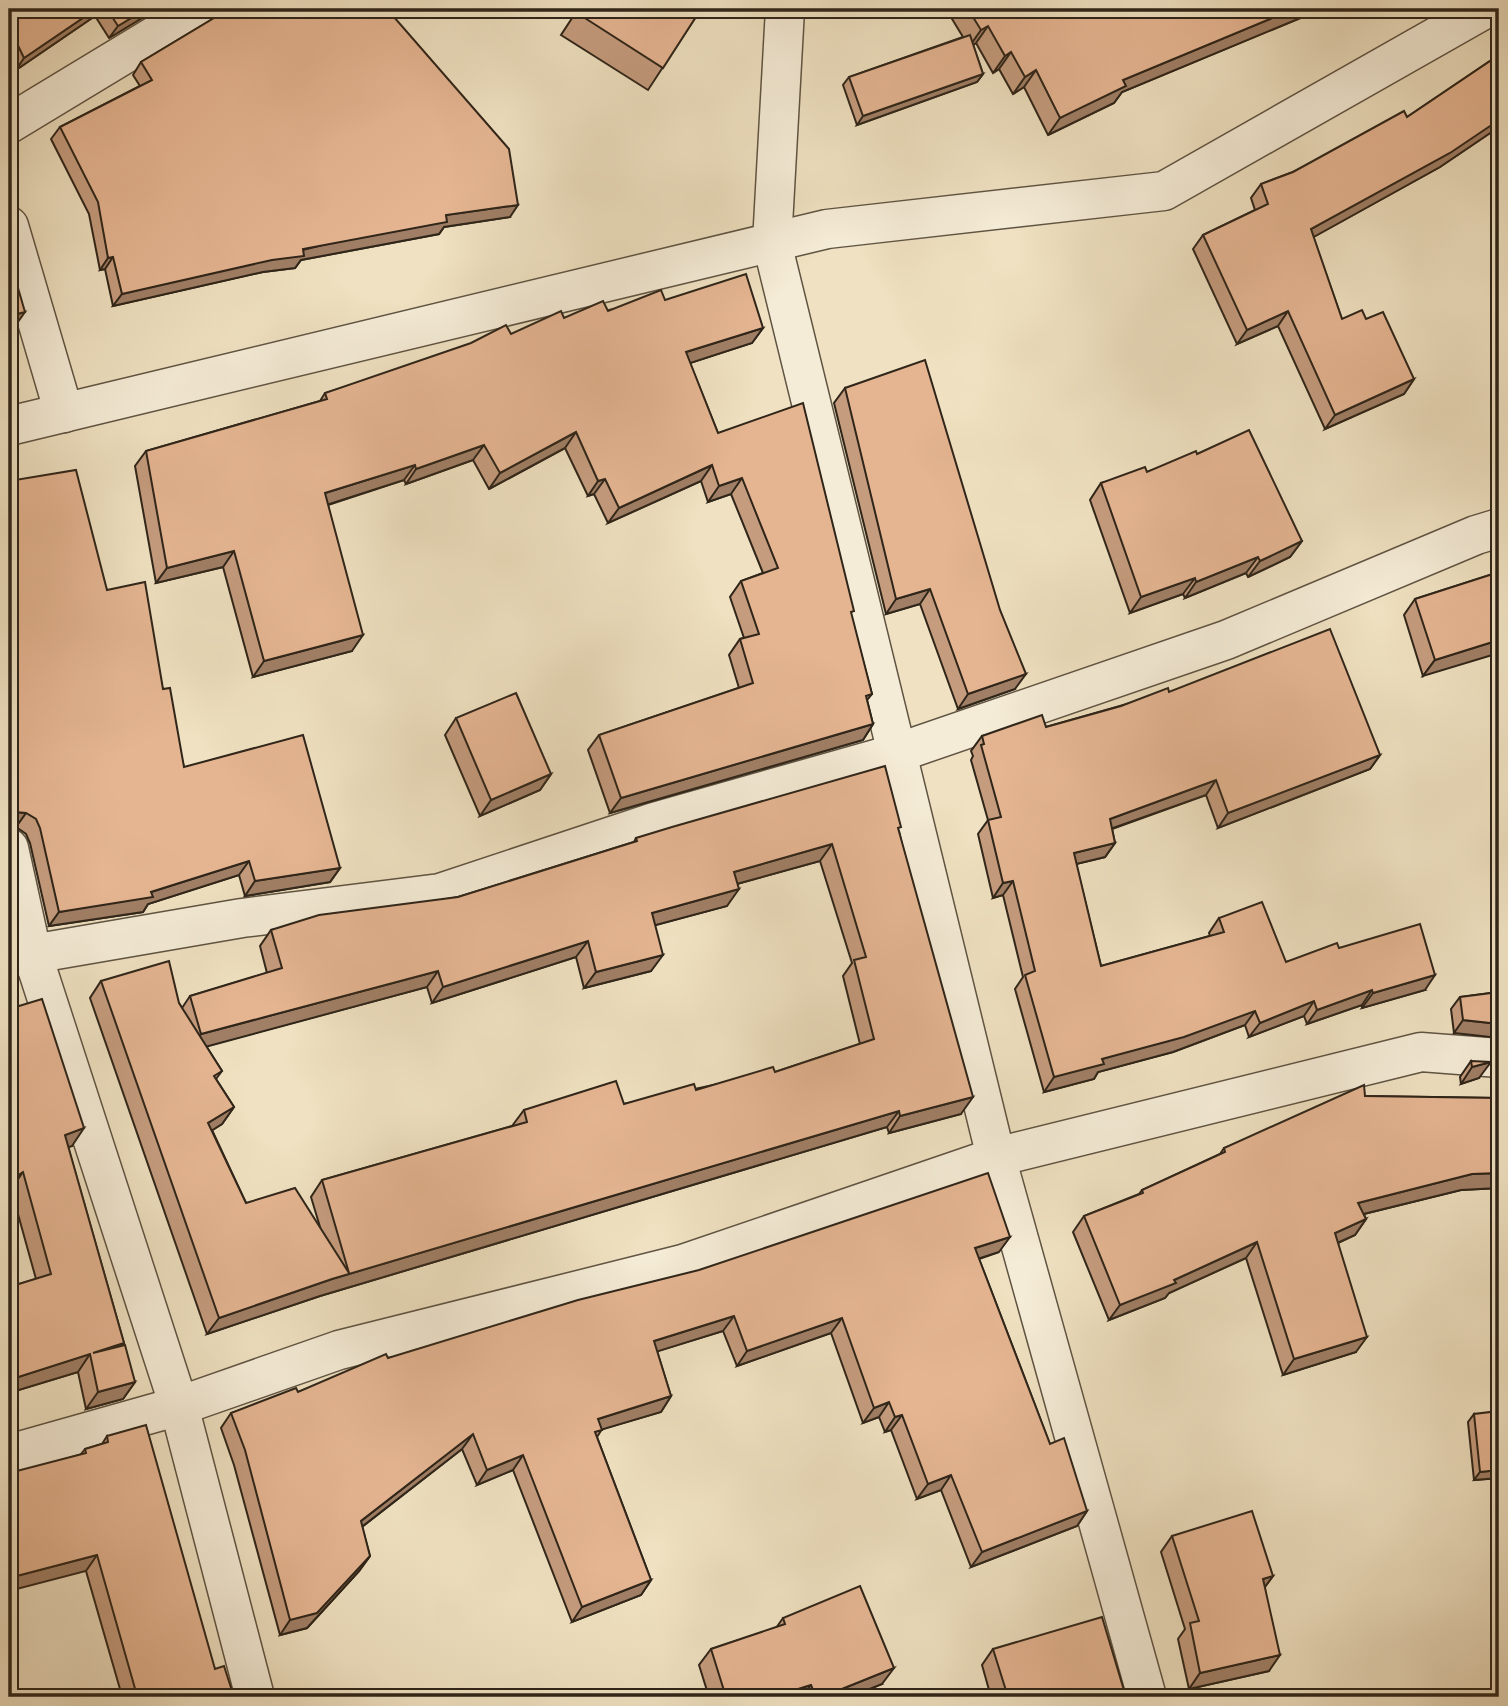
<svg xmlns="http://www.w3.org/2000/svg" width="1508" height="1706" font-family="'IM FELL Great Primer',serif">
<rect width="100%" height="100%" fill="#efe1c1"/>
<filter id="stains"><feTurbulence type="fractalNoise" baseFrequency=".00286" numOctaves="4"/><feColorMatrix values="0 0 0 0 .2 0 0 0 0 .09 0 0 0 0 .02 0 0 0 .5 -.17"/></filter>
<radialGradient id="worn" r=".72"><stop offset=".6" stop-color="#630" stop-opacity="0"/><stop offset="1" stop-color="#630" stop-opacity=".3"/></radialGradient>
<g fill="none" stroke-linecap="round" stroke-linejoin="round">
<defs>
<g id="minor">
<path d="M 785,9 L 772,243 L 996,1157 L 1147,1697"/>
<path d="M 9,124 L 199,9"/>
<path d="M 9,226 L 64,413"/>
<path d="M 9,848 L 32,953 L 179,1406 L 255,1697"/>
<path d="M 9,958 L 242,918 L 440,893 L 654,822 L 897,753 L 1226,640 L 1476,535 L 1499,528"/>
<path d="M 9,1454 L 179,1406 L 339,1350 L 683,1264 L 996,1157 L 1421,1052 L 1499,1058"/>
</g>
<path id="tertiary" d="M 9,426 L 827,229 L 1164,191 L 1485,9"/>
</defs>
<use href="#minor" stroke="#5f5443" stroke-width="41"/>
<use href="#tertiary" stroke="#5f5443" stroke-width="41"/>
<use href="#minor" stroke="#f5ecd7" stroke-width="38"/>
<use href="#tertiary" stroke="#f5ecd7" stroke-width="38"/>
</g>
<g fill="#c59c7e" stroke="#2f2519" stroke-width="2" fill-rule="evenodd">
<path d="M 9,9 L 157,9 L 109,38 L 95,16 L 16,70 L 9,56 Z"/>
<path d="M 221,9 L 387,9 L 510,217 L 444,227 L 439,234 L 301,260 L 295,268 L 263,272 L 113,306 L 105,269 L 100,270 L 89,214 L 51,139 L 60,127 L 140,86 L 133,75 L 141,62 L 219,15 Z"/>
<path d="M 578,9 L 701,9 L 648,90 L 561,35 Z"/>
<path d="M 946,9 L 1069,9 L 1073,16 L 1086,9 L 1322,9 L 1122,92 L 1114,103 L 1048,135 L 1024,87 L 1013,94 L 999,69 L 993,73 L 976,43 L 973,45 L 983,74 L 977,82 L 857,125 L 843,85 L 849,77 L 963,37 Z"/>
<path d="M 1499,55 L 1499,127 L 1440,167 L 1313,237 L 1342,319 L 1366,319 L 1414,379 L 1404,394 L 1325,429 L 1278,326 L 1237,344 L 1193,249 L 1203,235 L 1255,210 L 1251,198 L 1261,184 L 1293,172 L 1407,117 Z"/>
<path d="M 665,300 L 763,328 L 752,343 L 690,363 L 718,433 L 851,616 L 872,694 L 867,700 L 873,724 L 863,740 L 610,813 L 588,750 L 599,735 L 739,688 L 729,655 L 740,639 L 744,638 L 730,597 L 741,581 L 763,573 L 731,494 L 708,502 L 701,481 L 608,523 L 594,494 L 588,496 L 565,448 L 489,489 L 473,460 L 406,484 L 404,480 L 328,505 L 352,651 L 253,677 L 223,567 L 156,583 L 135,466 L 146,451 L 320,401 L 325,393 L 564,318 Z"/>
<path d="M 845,388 L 1015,689 L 958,709 L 920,604 L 886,614 L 834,403 Z"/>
<path d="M 1197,454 L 1302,541 L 1290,557 L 1248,577 L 1246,573 L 1185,598 L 1183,594 L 1130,613 L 1090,500 L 1101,483 L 1147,472 Z"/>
<path d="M 9,481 L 107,590 L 163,689 L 184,767 L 340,868 L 330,882 L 245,896 L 239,875 L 148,904 L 143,912 L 49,926 L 30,843 L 26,834 L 16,827 L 9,827 Z"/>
<path d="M 1499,572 L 1423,676 L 1404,615 L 1415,599 Z"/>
<path d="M 1169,692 L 1380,755 L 1370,769 L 1218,828 L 1206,795 L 1112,829 L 1115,843 L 1105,857 L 1076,864 L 1101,966 L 1210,936 L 1209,933 L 1219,918 L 1286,962 L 1339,948 L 1425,990 L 1362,1008 L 1362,1005 L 1307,1024 L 1304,1016 L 1249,1037 L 1245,1025 L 1173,1052 L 1098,1072 L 1094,1079 L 1044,1092 L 1015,989 L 1023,977 L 1003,895 L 993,898 L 978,834 L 988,820 L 971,760 L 973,756 L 971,751 L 982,736 L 1046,727 Z"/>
<path d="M 456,718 L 551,774 L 540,790 L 480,816 L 445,735 Z"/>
<path d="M 899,831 L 961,1114 L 889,1133 L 887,1127 L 320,1296 L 207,1334 L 90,998 L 101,981 L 179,1003 L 182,1008 L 190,996 L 267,973 L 260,946 L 271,930 L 458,897 L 634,842 L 636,838 ZM 820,861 L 852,963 L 843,976 L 860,1044 L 775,1072 L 624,1104 L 524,1110 L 512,1126 L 322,1180 L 311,1197 L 320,1227 L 246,1203 L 212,1130 L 222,1124 L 234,1107 L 216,1079 L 222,1071 L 206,1046 L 427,987 L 432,1003 L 576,957 L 584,988 L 651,971 L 655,925 L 727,906 L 737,884 Z"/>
<path d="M 1499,992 L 1454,1033 L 1451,1009 L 1460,997 Z"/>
<path d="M 9,1009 L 72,1146 L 68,1147 L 124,1343 L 122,1346 L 135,1382 L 123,1399 L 86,1409 L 78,1372 L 9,1393 L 9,1287 L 36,1279 L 11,1189 L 9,1191 Z"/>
<path d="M 1471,1061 L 1479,1078 L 1461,1084 L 1460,1077 Z"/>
<path d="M 1365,1096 L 1499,1098 L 1499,1188 L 1461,1190 L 1364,1214 L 1366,1219 L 1355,1235 L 1338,1243 L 1356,1352 L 1283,1375 L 1246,1258 L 1169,1293 L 1165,1298 L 1109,1320 L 1073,1232 L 1084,1216 L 1139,1194 L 1142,1190 L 1220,1154 L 1224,1148 Z"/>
<path d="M 999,1252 L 979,1259 L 1050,1444 L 1087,1511 L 1077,1526 L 971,1567 L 941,1490 L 917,1499 L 891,1430 L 885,1432 L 879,1417 L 863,1423 L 831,1333 L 737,1366 L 723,1331 L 657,1351 L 671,1396 L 661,1412 L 602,1429 L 597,1437 L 651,1580 L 641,1595 L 572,1622 L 513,1470 L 477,1485 L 462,1449 L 362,1527 L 370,1556 L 359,1571 L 307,1628 L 280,1635 L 234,1465 L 221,1428 L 231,1413 L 298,1392 L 388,1358 Z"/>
<path d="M 1474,1414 L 1499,1478 L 1474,1480 L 1468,1422 Z"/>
<path d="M 107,1436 L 215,1669 L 122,1696 L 86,1571 L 81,1454 L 85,1449 L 102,1444 Z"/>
<path d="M 1172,1536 L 1273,1576 L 1265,1587 L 1269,1671 L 1189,1689 L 1178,1639 L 1185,1629 L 1161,1552 Z"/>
<path d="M 783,1618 L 882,1684 L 850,1697 L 709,1697 L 699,1665 L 711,1649 L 776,1628 Z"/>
<path d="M 993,1649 L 1126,1697 L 991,1697 L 982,1665 Z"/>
</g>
<g fill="#a07f66" stroke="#2f2519" stroke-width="2">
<path d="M 96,9 L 100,9 L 95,16 L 16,70 L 24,58 Z"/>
<path d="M 146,9 L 157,9 L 109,38 L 118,26 Z"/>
<path d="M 1294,9 L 1322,9 L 1122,92 L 1114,103 L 1048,135 L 1060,118 L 1123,80 Z"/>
<path d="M 988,26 L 976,43 L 969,47 L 981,30 Z"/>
<path d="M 1011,52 L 999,69 L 993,73 L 1005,56 Z"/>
<path d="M 1036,70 L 1024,87 L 1013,94 L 1025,77 Z"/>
<path d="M 983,74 L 977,82 L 857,125 L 863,116 Z"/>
<path d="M 1499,120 L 1499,127 L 1440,167 L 1301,244 L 1311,229 Z"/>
<path d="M 518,205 L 510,217 L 444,227 L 439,234 L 301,260 L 295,268 L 263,272 L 113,306 L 122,294 L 446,215 Z"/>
<path d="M 113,257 L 105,269 L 100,270 L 108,258 Z"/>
<path d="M 1288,311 L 1278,326 L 1237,344 L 1247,330 Z"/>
<path d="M 25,312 L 15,326 L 9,327 L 9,316 Z"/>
<path d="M 763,328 L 752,343 L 675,368 L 686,352 Z"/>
<path d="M 1414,379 L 1404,394 L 1325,429 L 1335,415 Z"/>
<path d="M 576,432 L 565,448 L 489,489 L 500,473 Z"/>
<path d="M 484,445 L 473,460 L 406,484 L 416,469 Z"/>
<path d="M 415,465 L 404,480 L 314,509 L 325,493 Z"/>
<path d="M 712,465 L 701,481 L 608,523 L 619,508 Z"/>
<path d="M 742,478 L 731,494 L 708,502 L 719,486 Z"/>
<path d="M 605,479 L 594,494 L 588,496 L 598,481 Z"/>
<path d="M 1302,541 L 1290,557 L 1248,577 L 1260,561 Z"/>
<path d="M 234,551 L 223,567 L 156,583 L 167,568 Z"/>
<path d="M 1258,557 L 1246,573 L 1185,598 L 1196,582 Z"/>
<path d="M 1195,578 L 1183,594 L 1130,613 L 1141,597 Z"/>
<path d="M 930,589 L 920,604 L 886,614 L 896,599 Z"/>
<path d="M 363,635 L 352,651 L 253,677 L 264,661 Z"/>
<path d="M 1499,640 L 1499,653 L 1423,676 L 1435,660 Z"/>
<path d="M 1026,674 L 1015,689 L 958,709 L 968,694 Z"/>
<path d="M 873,724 L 863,740 L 610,813 L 621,798 Z"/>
<path d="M 1380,755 L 1370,769 L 1218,828 L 1228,813 Z"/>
<path d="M 551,774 L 540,790 L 480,816 L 491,800 Z"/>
<path d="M 1216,780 L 1206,795 L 1099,833 L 1110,819 Z"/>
<path d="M 15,812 L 26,813 L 16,827 L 9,827 L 9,815 Z"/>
<path d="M 1115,843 L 1105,857 L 1064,867 L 1074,853 Z"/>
<path d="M 832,844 L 820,861 L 722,888 L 734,872 Z"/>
<path d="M 249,861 L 239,875 L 148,904 L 143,912 L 49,926 L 59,912 L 151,892 Z"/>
<path d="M 340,868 L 330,882 L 245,896 L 255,881 Z"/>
<path d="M 1013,881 L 1003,895 L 993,898 L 1003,883 Z"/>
<path d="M 739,889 L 727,906 L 641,929 L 652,913 Z"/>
<path d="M 588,941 L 576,957 L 432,1003 L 443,987 Z"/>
<path d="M 663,955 L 651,971 L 584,988 L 596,972 Z"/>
<path d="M 438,971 L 427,987 L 190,1051 L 201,1034 Z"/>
<path d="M 1435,975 L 1425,990 L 1362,1008 L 1373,993 Z"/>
<path d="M 1372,990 L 1362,1005 L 1307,1024 L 1317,1010 Z"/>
<path d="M 1314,1001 L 1304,1016 L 1249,1037 L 1260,1023 Z"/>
<path d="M 1255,1011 L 1245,1025 L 1173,1052 L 1098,1072 L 1094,1079 L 1044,1092 L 1054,1077 L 1102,1059 Z"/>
<path d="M 1463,1020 L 1499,1024 L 1499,1038 L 1454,1033 Z"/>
<path d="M 1491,1062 L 1479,1078 L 1461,1084 L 1472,1067 Z"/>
<path d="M 973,1097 L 961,1114 L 889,1133 L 900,1116 Z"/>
<path d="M 234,1107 L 222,1124 L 197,1140 L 208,1123 Z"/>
<path d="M 899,1111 L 887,1127 L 320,1296 L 207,1334 L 219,1318 L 332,1279 Z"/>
<path d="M 84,1128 L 72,1146 L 52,1152 L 65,1135 Z"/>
<path d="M 23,1172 L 11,1189 L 9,1191 L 9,1181 Z"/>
<path d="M 1499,1173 L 1499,1188 L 1461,1190 L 1347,1218 L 1358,1203 L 1472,1174 Z"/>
<path d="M 1366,1219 L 1355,1235 L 1324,1249 L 1335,1233 Z"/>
<path d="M 1010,1237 L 999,1252 L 965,1263 L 975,1248 Z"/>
<path d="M 1257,1242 L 1246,1258 L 1169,1293 L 1165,1298 L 1109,1320 L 1120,1305 Z"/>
<path d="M 734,1316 L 723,1331 L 643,1356 L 654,1341 Z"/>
<path d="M 842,1318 L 831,1333 L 737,1366 L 747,1351 Z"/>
<path d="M 1367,1337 L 1356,1352 L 1283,1375 L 1294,1359 Z"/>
<path d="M 90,1354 L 78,1372 L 9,1393 L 9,1380 Z"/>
<path d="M 135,1382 L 123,1399 L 86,1409 L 98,1392 Z"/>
<path d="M 671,1396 L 661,1412 L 587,1434 L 598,1419 Z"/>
<path d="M 889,1402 L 879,1417 L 863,1423 L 874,1408 Z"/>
<path d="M 902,1415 L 891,1430 L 885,1432 L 895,1417 Z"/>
<path d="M 473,1434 L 462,1449 L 350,1536 L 361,1521 Z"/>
<path d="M 523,1455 L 513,1470 L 477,1485 L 487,1470 Z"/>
<path d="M 1499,1470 L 1499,1478 L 1474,1480 L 1480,1472 Z"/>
<path d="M 951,1475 L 941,1490 L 917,1499 L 928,1484 Z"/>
<path d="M 1087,1511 L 1077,1526 L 971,1567 L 982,1552 Z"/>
<path d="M 97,1555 L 86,1571 L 9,1591 L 9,1578 Z"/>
<path d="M 370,1556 L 359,1571 L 307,1628 L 280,1635 L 290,1620 Z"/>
<path d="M 1273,1576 L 1261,1592 L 1263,1579 Z"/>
<path d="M 651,1580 L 641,1595 L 572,1622 L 582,1607 Z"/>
<path d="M 1280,1655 L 1269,1671 L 1189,1689 L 1200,1673 Z"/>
<path d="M 894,1668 L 882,1684 L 850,1697 L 822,1697 Z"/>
<path d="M 811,1685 L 802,1697 L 772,1697 Z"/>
</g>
<g fill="#e5b592" stroke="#2f2519" stroke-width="2">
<path d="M 9,9 L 96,9 L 24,58 L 9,27 Z"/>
<path d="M 107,9 L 146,9 L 118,26 Z"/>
<path d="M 225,9 L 387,9 L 509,149 L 518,205 L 446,215 L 447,222 L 303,249 L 304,256 L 272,260 L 122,294 L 113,257 L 108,258 L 98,202 L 60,127 L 152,80 L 141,62 L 219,15 Z"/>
<path d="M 579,9 L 701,9 L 663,68 L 577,13 Z"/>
<path d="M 968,9 L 1069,9 L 1073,16 L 1086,9 L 1294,9 L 1123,80 L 1126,86 L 1060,118 L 1036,70 L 1025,77 L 1011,52 L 1005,56 L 988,26 L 981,30 Z"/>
<path d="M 970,35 L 983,74 L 863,116 L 849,77 Z"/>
<path d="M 1499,55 L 1499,120 L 1450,153 L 1311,229 L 1342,319 L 1362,310 L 1366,319 L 1383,312 L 1414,379 L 1335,415 L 1288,311 L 1247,330 L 1203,235 L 1268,204 L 1261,184 L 1293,172 L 1404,111 L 1407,117 Z"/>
<path d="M 9,257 L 25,312 L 9,316 Z"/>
<path d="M 746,274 L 763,328 L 686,352 L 718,433 L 803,403 L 854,611 L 851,612 L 872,694 L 866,696 L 873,724 L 621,798 L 599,735 L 753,683 L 740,639 L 759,634 L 741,581 L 778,568 L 742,478 L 719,486 L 712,465 L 619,508 L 605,479 L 598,481 L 576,432 L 500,473 L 484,445 L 416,469 L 415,465 L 325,493 L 363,635 L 264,661 L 234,551 L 167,568 L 146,451 L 327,399 L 325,393 L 471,343 L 506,325 L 511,334 L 561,311 L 564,318 L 603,301 L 608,311 L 661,290 L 665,300 Z"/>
<path d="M 925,360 L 1000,610 L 1026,674 L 968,694 L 930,589 L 896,599 L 845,388 Z"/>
<path d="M 1249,430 L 1302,541 L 1260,561 L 1258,557 L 1196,582 L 1195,578 L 1141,597 L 1101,483 L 1145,467 L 1147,472 L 1196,451 L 1197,454 Z"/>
<path d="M 76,470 L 107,590 L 145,582 L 163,689 L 170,688 L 184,767 L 303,735 L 340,868 L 255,881 L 249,861 L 151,892 L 153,897 L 59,912 L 40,828 L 36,819 L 26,813 L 15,812 L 9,815 L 9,481 Z"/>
<path d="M 1499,572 L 1499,640 L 1435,660 L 1415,599 Z"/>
<path d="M 1330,629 L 1380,755 L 1228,813 L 1216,780 L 1110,819 L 1115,843 L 1074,853 L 1101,966 L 1224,932 L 1219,918 L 1262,902 L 1286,962 L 1337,943 L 1339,948 L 1420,924 L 1435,975 L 1373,993 L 1372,990 L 1317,1010 L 1314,1001 L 1260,1023 L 1255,1011 L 1184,1037 L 1102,1059 L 1104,1064 L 1054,1077 L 1025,975 L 1035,971 L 1013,881 L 1003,883 L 988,820 L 1001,817 L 981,745 L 984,744 L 982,736 L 1042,715 L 1046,727 L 1121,706 L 1168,688 L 1169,692 Z"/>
<path d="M 516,693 L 551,774 L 491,800 L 456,718 Z"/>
<path d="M 885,766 L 901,827 L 898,828 L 973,1097 L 900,1116 L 899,1111 L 332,1279 L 219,1318 L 101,981 L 169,961 L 179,1003 L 222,1071 L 214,1076 L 234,1107 L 208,1123 L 246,1203 L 295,1188 L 349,1273 L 322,1180 L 527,1122 L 524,1110 L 616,1081 L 624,1104 L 694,1084 L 696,1090 L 773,1067 L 775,1072 L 874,1039 L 854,960 L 866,957 L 832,844 L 734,872 L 739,889 L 652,913 L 663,955 L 596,972 L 588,941 L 443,987 L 438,971 L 201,1034 L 190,996 L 282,968 L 271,930 L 319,915 L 458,897 L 637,841 L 636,838 L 672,827 Z"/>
<path d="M 1499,992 L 1499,1024 L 1463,1020 L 1460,997 Z"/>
<path d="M 42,999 L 84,1128 L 65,1135 L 124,1343 L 93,1353 L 125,1345 L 135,1382 L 98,1392 L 90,1354 L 9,1380 L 9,1287 L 51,1274 L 23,1172 L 9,1181 L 9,1009 Z"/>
<path d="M 1471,1061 L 1491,1062 L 1472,1067 Z"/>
<path d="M 1364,1085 L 1365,1096 L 1499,1098 L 1499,1173 L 1472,1174 L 1358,1203 L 1366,1219 L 1335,1233 L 1367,1337 L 1294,1359 L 1257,1242 L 1174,1280 L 1176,1283 L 1120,1305 L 1084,1216 L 1143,1193 L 1142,1190 L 1225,1152 L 1224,1148 Z"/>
<path d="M 988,1173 L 1010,1237 L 975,1248 L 1050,1444 L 1064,1438 L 1087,1511 L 982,1552 L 951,1475 L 928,1484 L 902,1415 L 895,1417 L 889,1402 L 874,1408 L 842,1318 L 747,1351 L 734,1316 L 654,1341 L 671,1396 L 598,1419 L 602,1430 L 595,1432 L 651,1580 L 582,1607 L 523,1455 L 487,1470 L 473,1434 L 361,1521 L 370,1556 L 317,1613 L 290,1620 L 245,1450 L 231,1413 L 296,1388 L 298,1392 L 386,1354 L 388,1358 L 578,1300 L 699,1270 Z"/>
<path d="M 1499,1411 L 1499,1470 L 1480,1472 L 1474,1414 Z"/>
<path d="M 146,1425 L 215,1669 L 224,1666 L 234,1697 L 117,1697 L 136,1692 L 97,1555 L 9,1578 L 9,1473 L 86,1453 L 85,1449 L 108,1442 L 107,1436 Z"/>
<path d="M 1252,1511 L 1273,1576 L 1263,1579 L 1280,1655 L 1200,1673 L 1190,1623 L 1199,1621 L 1172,1536 Z"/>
<path d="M 860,1586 L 894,1668 L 822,1697 L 816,1697 L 811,1685 L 772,1697 L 726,1697 L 711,1649 L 785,1624 L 783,1618 Z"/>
<path d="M 1102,1617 L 1126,1697 L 1008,1697 L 993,1649 Z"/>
<path d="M 372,1692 L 374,1697 L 356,1697 Z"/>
</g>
<rect width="1508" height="1706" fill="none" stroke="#efe1c1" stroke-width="35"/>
<rect x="10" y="10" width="1487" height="1685" fill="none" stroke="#2f2519" stroke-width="3.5"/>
<rect x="18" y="18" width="1473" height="1671" fill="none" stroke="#2f2519" stroke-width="2"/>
<rect width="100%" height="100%" filter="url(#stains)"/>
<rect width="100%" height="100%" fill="url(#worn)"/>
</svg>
